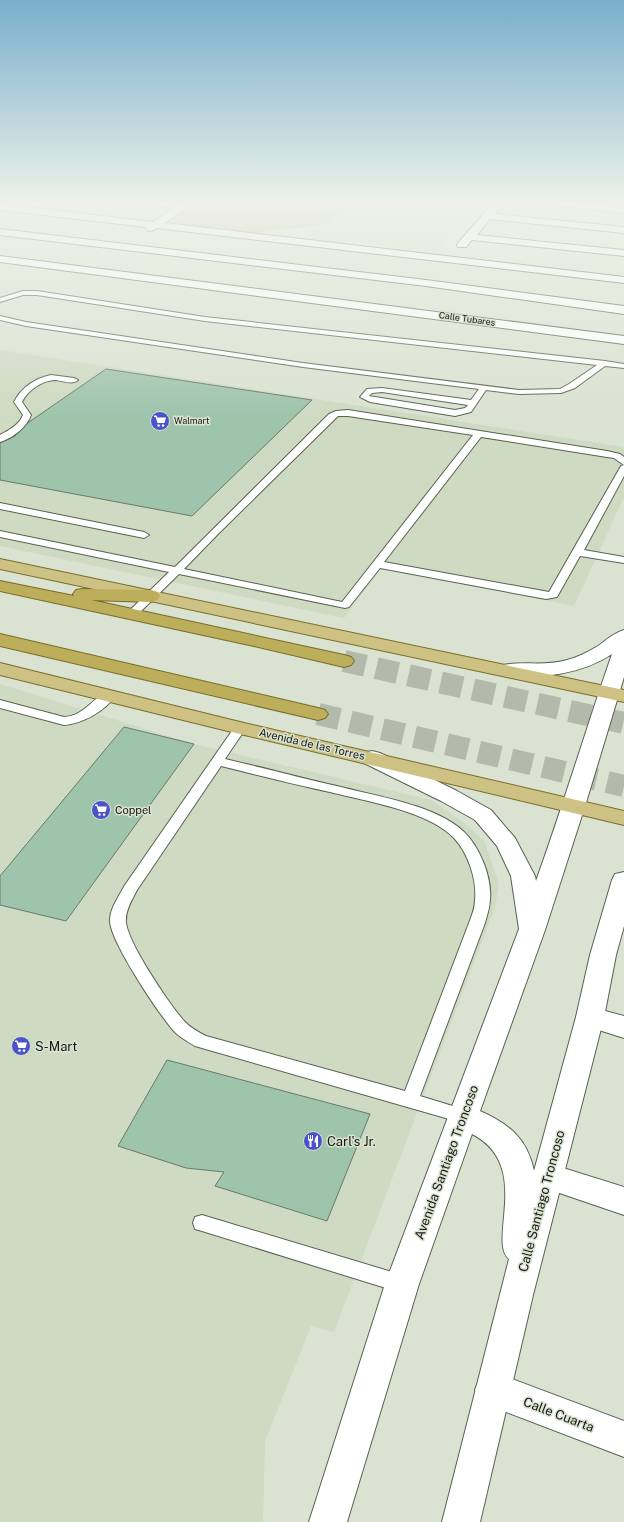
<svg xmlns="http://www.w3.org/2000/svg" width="624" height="1522" font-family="'Public Sans',sans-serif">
<rect width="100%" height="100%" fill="#dae2d1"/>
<g fill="#cedac2">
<path d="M 354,202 L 481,202 L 433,254 L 397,250 L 387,245 L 325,238 L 320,241 L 302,239 L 320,225 L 325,225 Z"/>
<path d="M 0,350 L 624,447 L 624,497 L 574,606 L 382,567 L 344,618 L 0,546 Z"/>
<path d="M 0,684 L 194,744 L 431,800 L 467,825 L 484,841 L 499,883 L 495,907 L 334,1332 L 311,1326 L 265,1441 L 263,1522 L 0,1522 Z"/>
</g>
<path fill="#cdb193" d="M 197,202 L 354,202 L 325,225 L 248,233 L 164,223 Z"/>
<g fill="#9ec4ac" stroke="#69796f">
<path d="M 106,369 L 312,400 L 192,516 L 0,480 L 0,443 L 15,436 L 29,422 Z"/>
<path d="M 124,727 L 194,744 L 66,921 L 0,905 L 0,876 Z"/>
<path d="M 167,1060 L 370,1114 L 327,1221 L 215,1186 L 224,1172 L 186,1168 L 118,1146 Z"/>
</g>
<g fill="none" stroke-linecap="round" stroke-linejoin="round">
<g stroke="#b3baab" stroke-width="22" stroke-dasharray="22 11" stroke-linecap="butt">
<path d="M 344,661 L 624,723"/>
<path d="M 318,714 L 624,786"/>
</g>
<defs>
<g id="service">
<path d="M 23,291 L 37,291 L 205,317 L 605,361 L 624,364 L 624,368 L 605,366 L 575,388 L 561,393 L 519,394 L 486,390 L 471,412 L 455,416 L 370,402 L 360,397 L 367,389 L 382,388 L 471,400 L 479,389 L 303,367 L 26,326 L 0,320 L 0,316 L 26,322 L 303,363 L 519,390 L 560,389 L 569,384 L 597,365 L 205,321 L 37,295 L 23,295 L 0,302 L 0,298 ZM 382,392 L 468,405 L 465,408 L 455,410 L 369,396 L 372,393 Z"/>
<path d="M 51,375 L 74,378 L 78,380 C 73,385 63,381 56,380 C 43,380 28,390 22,402 L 31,415 C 27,427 13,438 0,442 L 0,435 C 9,430 19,425 23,415 L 14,402 C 21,388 35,378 51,375 Z"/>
<path d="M 348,410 L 607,451 L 620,454 L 624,457 L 624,465 L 614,458 L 607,457 L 481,437 L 384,562 L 549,592 L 621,466 L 624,465 L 624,476 L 584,550 L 624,557 L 624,563 L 580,556 L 557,597 L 546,599 L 380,568 L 349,607 L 345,608 L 179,574 L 135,617 L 131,618 L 125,615 L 127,613 L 169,572 L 0,537 L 0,531 L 175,567 L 329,414 L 336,411 ZM 338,416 L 348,416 L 473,435 L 342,602 L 184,569 L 218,534 Z"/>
<path d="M 0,503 L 144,532 L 149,535 L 144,538 L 0,509 Z"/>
<path d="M 109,692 L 113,693 L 115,696 C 105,711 82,724 64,725 L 0,708 L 0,700 L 64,717 C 85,716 92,697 109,692 Z"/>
<path d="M 240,724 L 244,725 L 246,728 L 225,759 C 264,768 302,778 341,787 C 376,796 435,805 463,831 C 479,846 492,876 490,899 C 490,907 487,915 485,923 L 420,1096 L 469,1111 L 472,1116 L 469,1121 L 463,1123 L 195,1046 C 187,1041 179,1037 173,1030 C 157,1011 112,944 110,922 C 109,910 119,896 125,885 L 236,725 ZM 221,766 C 257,775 293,784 330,792 C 365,801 429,811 454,838 C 468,853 477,879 475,900 C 475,908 472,915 469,923 L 405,1091 L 206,1036 C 198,1032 191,1028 185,1022 C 171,1007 127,942 126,922 C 125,911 132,900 137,890 Z"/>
<path d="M 202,1215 L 402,1275 L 409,1278 L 412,1284 L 409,1290 L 402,1293 L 202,1231 L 195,1229 L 193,1223 L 195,1217 Z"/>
</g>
<g id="minor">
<path d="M 148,202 L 194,202 L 165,223 L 624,277 L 624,283 L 157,228 L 151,231 L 147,230 L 146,227 L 0,210 L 0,204 L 153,222 L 174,208 L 153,205 Z"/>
<path d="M 494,202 L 505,202 L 495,214 L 624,227 L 624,233 L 490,219 L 477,235 L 624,250 L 624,256 L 472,240 L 466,247 L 458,247 L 457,245 L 458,243 Z"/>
<path d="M 547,202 L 582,202 L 624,207 L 624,213 L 552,205 Z"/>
<path d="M 0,229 L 426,280 L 624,306 L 624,314 L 426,286 L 0,235 Z"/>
<path d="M 0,256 L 624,336 L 624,344 L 0,262 Z"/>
<path d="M 590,1007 L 624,1016 L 624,1038 L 580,1024 L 576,1017 L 580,1010 Z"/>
<path d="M 547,1163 L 624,1187 L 624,1215 L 536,1185 L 531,1176 L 536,1167 Z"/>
<path d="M 493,1372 L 624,1421 L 624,1457 L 480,1402 L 475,1390 L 480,1378 Z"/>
</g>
<path id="secondary" d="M 624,630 L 624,677 L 585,806 L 545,930 L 480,1111 C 509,1124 527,1138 534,1171 L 576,1017 L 590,955 L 612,880 L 615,874 L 624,872 L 624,926 L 616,955 L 604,1017 L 533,1295 L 480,1522 L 442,1522 L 509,1259 C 487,1241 533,1165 472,1134 L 419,1284 L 347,1522 L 309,1522 L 385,1284 L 519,929 L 511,876 L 497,846 L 475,820 L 441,801 L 364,763 L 361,758 L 364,753 L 372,751 L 380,753 L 457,791 L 491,810 L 515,838 L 535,876 L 536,881 C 563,806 586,729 612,654 C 580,675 543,678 506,676 L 499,674 L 496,670 L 499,666 C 520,660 544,667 567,660 C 578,657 588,652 598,646 C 606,640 614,633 624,630 Z"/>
<g id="primary">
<path d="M 0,559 L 624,690 L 624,702 L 0,569 Z"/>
<path d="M 0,663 L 240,722 L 624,811 L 624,825 L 240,734 L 0,675 Z"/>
</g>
<g id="trunk">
<path d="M 0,581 L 74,596 L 73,594 L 76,590 L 82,589 L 151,590 L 157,592 L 160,596 L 157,600 L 151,602 L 91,600 L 344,655 L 351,657 L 354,661 L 351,665 L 344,667 L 254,646 L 0,591 Z"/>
<path d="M 0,634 L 318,708 L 325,710 L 328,714 L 325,718 L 318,720 L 0,646 Z"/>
</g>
</defs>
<use href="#service" stroke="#5a6153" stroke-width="2"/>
<use href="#minor" stroke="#5a6153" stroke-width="2"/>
<use href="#secondary" stroke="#5a6153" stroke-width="2"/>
<use href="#primary" stroke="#786d28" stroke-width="2"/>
<use href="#trunk" stroke="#786d28" stroke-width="2"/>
<use href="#service" fill="#fff" fill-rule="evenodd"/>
<use href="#minor" fill="#fff" fill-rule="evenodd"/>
<use href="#secondary" fill="#fff" fill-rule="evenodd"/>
<use href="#primary" fill="#cdc284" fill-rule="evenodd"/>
<use href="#trunk" fill="#bcae5b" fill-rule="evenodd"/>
</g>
<linearGradient id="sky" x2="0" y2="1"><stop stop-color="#7aafcc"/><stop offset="0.49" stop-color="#eef2ea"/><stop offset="1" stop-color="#eef2ea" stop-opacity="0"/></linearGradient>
<rect width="624" height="416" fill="url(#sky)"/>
<defs>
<symbol id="supermarket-disc" viewBox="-11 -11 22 22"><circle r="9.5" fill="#4b53c9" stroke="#dae2d1"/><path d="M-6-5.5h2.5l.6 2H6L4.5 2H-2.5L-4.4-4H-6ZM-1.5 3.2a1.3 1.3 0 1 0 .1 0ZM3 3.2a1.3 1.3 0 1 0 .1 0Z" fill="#fff"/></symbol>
<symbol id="restaurant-disc" viewBox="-11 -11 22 22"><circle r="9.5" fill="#4b53c9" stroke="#dae2d1"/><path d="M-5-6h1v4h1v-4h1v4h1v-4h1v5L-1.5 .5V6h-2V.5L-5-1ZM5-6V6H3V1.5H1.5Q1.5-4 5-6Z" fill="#fff"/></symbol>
</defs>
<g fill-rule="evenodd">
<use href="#supermarket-disc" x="149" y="410" width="22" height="22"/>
<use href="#supermarket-disc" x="90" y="799" width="22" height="22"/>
<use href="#supermarket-disc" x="10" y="1035" width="22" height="22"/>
<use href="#restaurant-disc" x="302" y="1130" width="22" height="22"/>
</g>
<g text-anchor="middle" stroke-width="3" stroke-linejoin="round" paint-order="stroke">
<g font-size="9" fill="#171a14" stroke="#dae2d1">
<text transform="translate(467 319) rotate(8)" y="3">Calle Tubares</text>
</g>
<g font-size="9" fill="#171a14" stroke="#dae2d1" text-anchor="start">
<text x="174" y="424">Walmart</text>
</g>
<g font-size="11" fill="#171a14" stroke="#dae2d1">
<text transform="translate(312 744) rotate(13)" y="4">Avenida de las Torres</text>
</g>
<g font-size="11" fill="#171a14" stroke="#dae2d1" text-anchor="start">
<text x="115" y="814">Coppel</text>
</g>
<g font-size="13" fill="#171a14" stroke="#dae2d1" text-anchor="start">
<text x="35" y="1051">S-Mart</text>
<text x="327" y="1146">Carl's Jr.</text>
</g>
<g font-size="13" fill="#171a14" stroke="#dae2d1">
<text transform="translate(446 1162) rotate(-70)" y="5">Avenida Santiago Troncoso</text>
<text transform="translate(541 1201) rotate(-75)" y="5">Calle Santiago Troncoso</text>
<text transform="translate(559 1414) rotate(21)" y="5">Calle Cuarta</text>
</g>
</g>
</svg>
